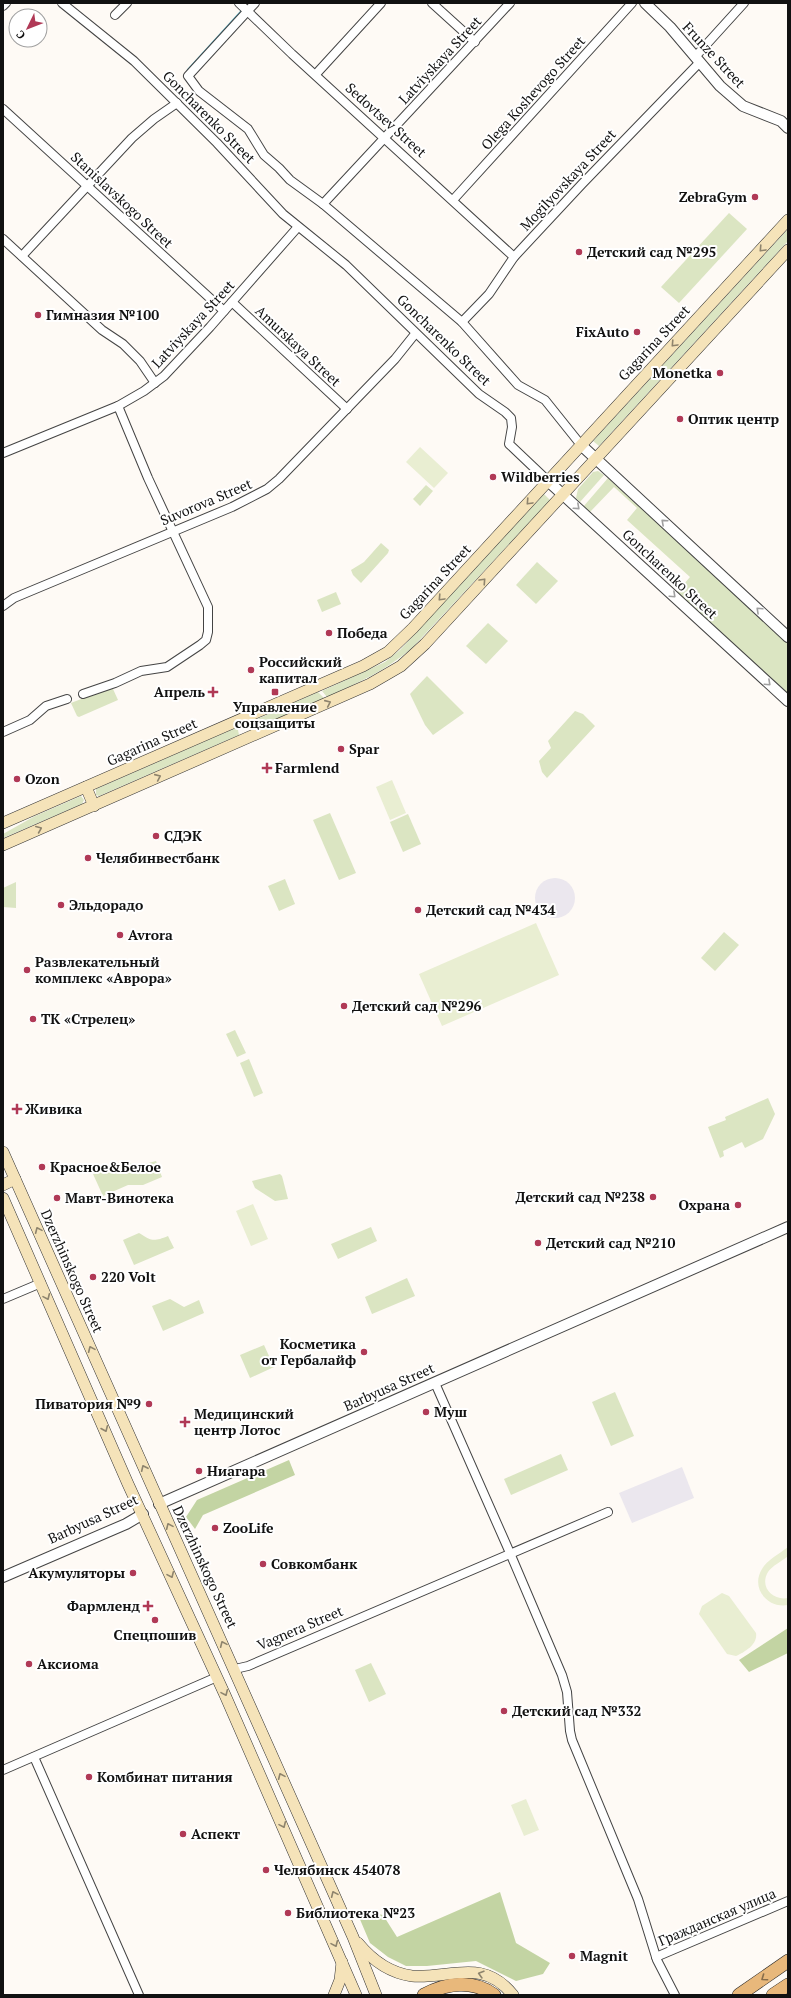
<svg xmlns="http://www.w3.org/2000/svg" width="791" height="1998" font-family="'PT Serif',serif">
<rect width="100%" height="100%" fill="#fefaf5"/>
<g fill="#ebe7ee">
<circle cx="555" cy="898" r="20"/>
<path d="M 682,1467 L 694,1498 L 632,1523 L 619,1493 Z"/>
</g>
<g fill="#dbe5c2">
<path d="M 729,213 L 747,229 L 679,303 L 661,287 Z"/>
<path d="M 788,229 L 788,241 L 599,446 L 593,441 Z"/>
<path d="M 598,471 L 604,475 L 580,502 L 576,498 L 578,489 L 593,472 Z"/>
<path d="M 608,478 L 788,638 L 788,696 L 641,561 L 677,592 L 690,577 L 627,520 L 637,508 L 614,487 L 590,512 L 636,556 L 583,507 Z"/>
<path d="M 426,485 L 433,491 L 420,506 L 413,499 Z"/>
<path d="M 544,494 L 550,500 L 413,647 C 387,670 358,683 327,697 L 322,691 L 385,662 L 400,650 Z"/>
<path d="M 381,543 L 389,550 L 388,553 L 361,583 L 353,575 L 351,570 L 364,562 Z"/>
<path d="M 537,562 L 558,581 L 536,604 L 516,585 Z"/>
<path d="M 336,592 L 341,604 L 322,612 L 317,600 Z"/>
<path d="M 488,623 L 508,641 L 486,664 L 466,646 Z"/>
<path d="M 427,676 L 464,713 L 433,735 L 425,725 L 410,694 Z"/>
<path d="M 109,688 L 113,689 L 118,700 L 79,717 L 77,716 L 71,703 Z"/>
<path d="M 318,692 L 324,698 L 258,727 L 255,727 L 253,725 L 253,721 Z"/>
<path d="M 575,711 L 583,714 L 595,726 L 547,778 L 542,772 L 539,761 L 551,748 L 548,741 Z"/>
<path d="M 235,728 L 238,730 L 239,735 L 99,796 L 96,795 L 96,789 Z"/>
<path d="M 81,796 L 84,800 L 82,804 L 3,838 L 3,834 L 35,816 Z"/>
<path d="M 330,813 L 356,873 L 339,880 L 313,820 Z"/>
<path d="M 408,814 L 421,844 L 403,852 L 390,822 Z"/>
<path d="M 285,879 L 295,904 L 279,911 L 268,886 Z"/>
<path d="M 16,882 L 16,908 L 3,907 L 3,888 Z"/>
<path d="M 724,932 L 739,945 L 715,971 L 701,958 Z"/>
<path d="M 235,1030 L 246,1053 L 237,1057 L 226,1034 Z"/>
<path d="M 249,1059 L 263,1093 L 254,1097 L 240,1063 Z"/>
<path d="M 768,1098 L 775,1114 L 763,1139 L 745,1148 L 742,1142 L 723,1151 L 724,1156 L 720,1158 L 708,1127 L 726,1120 L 725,1117 Z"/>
<path d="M 125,1160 L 137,1166 L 156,1161 L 162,1177 L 143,1185 L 128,1185 L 103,1196 L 93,1174 Z"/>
<path d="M 280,1174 L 282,1176 L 288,1199 L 275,1201 L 255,1188 L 252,1181 Z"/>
<path d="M 371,1227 L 377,1241 L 338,1259 L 331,1244 Z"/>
<path d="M 139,1233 C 152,1241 153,1242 168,1236 L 174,1248 L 134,1265 L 123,1240 Z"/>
<path d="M 407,1278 L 415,1296 L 372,1314 L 365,1297 Z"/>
<path d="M 170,1299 L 184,1307 L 199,1300 L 204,1313 L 163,1331 L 152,1306 Z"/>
<path d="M 264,1345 L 274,1367 L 250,1378 L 240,1355 Z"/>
<path d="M 615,1392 L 634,1436 L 611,1446 L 592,1402 Z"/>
<path d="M 561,1454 L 568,1470 L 511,1495 L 504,1479 Z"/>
<path d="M 371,1663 L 386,1694 L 369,1702 L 355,1670 Z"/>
</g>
<g fill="#c3d4a3">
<path d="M 289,1460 L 295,1475 L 203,1515 L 195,1529 L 186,1517 L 197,1500 Z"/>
<path d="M 788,1628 L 788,1653 L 749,1672 L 739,1660 Z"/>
<path d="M 500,1892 L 516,1943 L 550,1963 L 543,1974 L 516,1981 L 476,1961 L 427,1966 L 406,1966 L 388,1957 L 370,1943 L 356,1910 L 383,1915 L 397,1937 Z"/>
</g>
<g fill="#e9eed2">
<path d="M 420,447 L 448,473 L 434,488 L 406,462 Z"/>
<path d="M 392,780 L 406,813 L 390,820 L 376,787 Z"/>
<path d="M 536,923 L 559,975 L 442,1026 L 419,974 Z"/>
<path d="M 253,1204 L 268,1239 L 251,1246 L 236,1211 Z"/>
<path d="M 788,1547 L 788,1556 C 782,1561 772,1566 768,1572 C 759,1587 773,1601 788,1598 L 788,1605 C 768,1609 750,1588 762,1569 C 767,1560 779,1554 788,1547 Z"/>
<path d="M 722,1593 L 729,1596 L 756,1633 C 758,1644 745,1652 736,1656 L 727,1654 L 699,1614 L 702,1606 Z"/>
<path d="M 526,1799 L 539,1830 L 524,1836 L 511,1805 Z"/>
</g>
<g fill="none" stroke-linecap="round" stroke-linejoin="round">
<path stroke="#50a7bd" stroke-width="2.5" d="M 188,70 L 249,3"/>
<defs>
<g id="minor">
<path d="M 62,3 L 134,61 L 217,143 L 283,214 L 346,265 L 479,394 L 505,412 L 511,418 L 512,427 L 509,444 L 548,481"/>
<path d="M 239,3 L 292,54 L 514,257"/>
<path d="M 255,3 L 188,76 L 199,91 L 248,129 L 264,155 L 279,168 L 290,180 L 323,204 L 462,322 L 518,385 L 545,400 L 581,445"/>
<path d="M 432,3 L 475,42"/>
<path d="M 3,6 L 6,3"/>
<path d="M 115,15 L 127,3"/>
<path d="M 695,57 L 744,3"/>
<path d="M 316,74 L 381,3"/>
<path d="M 3,109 L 224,311"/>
<path d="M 453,200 L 632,3"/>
<path d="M 323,204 L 510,3"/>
<path d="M 3,239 L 102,330 L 123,344 L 140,361 L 155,383"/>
<path d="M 22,256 L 132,138 L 154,119 L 177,103"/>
<path d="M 232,302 L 347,409"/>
<path d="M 462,322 L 489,294 L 514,257 L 582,184 L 700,62"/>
<path d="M 3,453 L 118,406 L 144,391 L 164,376 L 210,327 L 297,228"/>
<path d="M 3,606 L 14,598 L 232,507 L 267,489 L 279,479 L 395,359 L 415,334"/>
<path d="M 83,694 L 115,683 L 141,671 L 167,667 L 200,645 L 206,640 L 208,632 L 208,607 L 148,478 L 118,406"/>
<path d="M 3,732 L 30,720 L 46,706 L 67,699"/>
<path d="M 3,1299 L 41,1283"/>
<path d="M 435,1383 L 510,1553 L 562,1675 L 567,1692 L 570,1731 L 572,1740 L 638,1899 L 657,1960 L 675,1995"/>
<path d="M 235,1669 L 248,1666 L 608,1512"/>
<path d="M 34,1757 L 139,1995"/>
<path d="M 3,1770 L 217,1677"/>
<path d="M 656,1957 L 788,1901"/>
</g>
<g id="tertiary">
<path d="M 645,3 L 670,27 L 720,86 L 743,106 L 781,121 L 788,128"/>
<path d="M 581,445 L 788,637"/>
<path d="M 548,481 L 788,701"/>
<path d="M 159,1504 L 788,1227"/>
<path d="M 3,1577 L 126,1524 L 143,1514"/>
</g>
<g id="secondary">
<path d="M 86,787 L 94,806"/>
<path d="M 3,823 L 363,666 L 388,652 L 413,628 L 788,220"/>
<path d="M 3,845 L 370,684 L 401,666 L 425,644 L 788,250"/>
<path d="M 3,1152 L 353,1937 L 376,1995"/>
<path d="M 3,1185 L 15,1179"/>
<path d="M 3,1198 L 128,1484 L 225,1695 L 356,1995"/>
<path d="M 358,1943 C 372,1960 390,1973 412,1976 C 450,1979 483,1957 513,1995"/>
<path d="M 334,1995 L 340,1980 L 342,1962"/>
</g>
<g id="primary">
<path d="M 424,1995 C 446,1983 473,1979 494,1995"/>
<path d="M 739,1995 L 788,1961"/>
<path d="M 773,1995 L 788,1985"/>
</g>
</defs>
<use href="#minor" stroke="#444" stroke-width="10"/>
<use href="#tertiary" stroke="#444" stroke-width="12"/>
<use href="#secondary" stroke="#333" stroke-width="12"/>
<use href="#primary" stroke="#222" stroke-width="14"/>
<use href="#minor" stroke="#fff" stroke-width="8"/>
<use href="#tertiary" stroke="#fff" stroke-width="10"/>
<use href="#secondary" stroke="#f5e3b9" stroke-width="11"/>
<use href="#primary" stroke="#e8b87b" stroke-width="13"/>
</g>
<defs><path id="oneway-chevron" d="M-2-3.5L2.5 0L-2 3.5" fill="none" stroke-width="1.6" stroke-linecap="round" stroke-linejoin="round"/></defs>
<g stroke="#8e846d">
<use href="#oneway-chevron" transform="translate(762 249) rotate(133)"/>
<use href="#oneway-chevron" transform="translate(674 344) rotate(133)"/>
<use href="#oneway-chevron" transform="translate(529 502) rotate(133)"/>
<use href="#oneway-chevron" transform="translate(483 581) rotate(-47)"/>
<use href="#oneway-chevron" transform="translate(441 598) rotate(133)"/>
<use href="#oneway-chevron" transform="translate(328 703) rotate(-24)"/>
<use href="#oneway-chevron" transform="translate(158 777) rotate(-24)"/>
<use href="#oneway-chevron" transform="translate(39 829) rotate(-23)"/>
<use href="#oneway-chevron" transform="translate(38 1230) rotate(-114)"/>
<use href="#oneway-chevron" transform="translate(47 1297) rotate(66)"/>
<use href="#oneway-chevron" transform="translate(91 1349) rotate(-114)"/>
<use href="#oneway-chevron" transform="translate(105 1429) rotate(67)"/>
<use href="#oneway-chevron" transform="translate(144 1468) rotate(-115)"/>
<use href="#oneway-chevron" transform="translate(169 1526) rotate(-114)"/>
<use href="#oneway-chevron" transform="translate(171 1575) rotate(66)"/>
<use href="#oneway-chevron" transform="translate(223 1644) rotate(-114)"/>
<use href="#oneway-chevron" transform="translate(225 1693) rotate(66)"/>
<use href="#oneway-chevron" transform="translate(281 1776) rotate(-114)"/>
<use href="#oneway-chevron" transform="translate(283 1825) rotate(66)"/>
<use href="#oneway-chevron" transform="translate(334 1894) rotate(-114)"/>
<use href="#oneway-chevron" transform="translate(335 1944) rotate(66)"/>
<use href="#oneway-chevron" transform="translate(481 1974) rotate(-164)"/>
</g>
<g stroke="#a0a0a0">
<use href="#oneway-chevron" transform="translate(577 507) rotate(42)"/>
<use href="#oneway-chevron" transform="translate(664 522) rotate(-138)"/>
<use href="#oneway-chevron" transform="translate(673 595) rotate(43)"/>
<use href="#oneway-chevron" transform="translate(759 610) rotate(-137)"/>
<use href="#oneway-chevron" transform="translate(768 683) rotate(43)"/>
</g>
<use stroke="#876d4b" href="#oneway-chevron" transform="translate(764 1978) rotate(145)"/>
<g fill="#b03956" stroke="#fff" stroke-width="1.5">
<circle cx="755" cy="197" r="4"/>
<circle cx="579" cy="252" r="4"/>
<circle cx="38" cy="315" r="4"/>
<circle cx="637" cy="332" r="4"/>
<circle cx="720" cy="373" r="4"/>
<circle cx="680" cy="419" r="4"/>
<circle cx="493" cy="477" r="4"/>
<circle cx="329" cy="633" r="4"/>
<circle cx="251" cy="670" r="4"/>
<path d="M211 686h4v4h4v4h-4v4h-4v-4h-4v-4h4z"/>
<rect x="271" y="688" width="8" height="8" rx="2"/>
<circle cx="341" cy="749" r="4"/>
<path d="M265 762h4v4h4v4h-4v4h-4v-4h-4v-4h4z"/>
<circle cx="17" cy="779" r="4"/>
<circle cx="156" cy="836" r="4"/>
<circle cx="88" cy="858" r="4"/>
<circle cx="61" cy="905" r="4"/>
<circle cx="418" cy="910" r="4"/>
<circle cx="120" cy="935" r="4"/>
<circle cx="27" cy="970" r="4"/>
<circle cx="344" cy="1006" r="4"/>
<circle cx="33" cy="1019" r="4"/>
<path d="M15 1103h4v4h4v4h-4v4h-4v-4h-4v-4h4z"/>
<circle cx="42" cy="1167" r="4"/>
<circle cx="653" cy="1197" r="4"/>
<circle cx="57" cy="1198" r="4"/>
<circle cx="738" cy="1205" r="4"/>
<circle cx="538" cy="1243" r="4"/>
<circle cx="93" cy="1277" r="4"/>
<circle cx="364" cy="1352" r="4"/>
<circle cx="149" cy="1404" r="4"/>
<circle cx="426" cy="1412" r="4"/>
<path d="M183 1416h4v4h4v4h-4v4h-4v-4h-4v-4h4z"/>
<circle cx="199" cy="1471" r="4"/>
<circle cx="215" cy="1528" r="4"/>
<circle cx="263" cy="1564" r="4"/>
<circle cx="133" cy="1573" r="4"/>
<path d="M146 1600h4v4h4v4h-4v4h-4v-4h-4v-4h4z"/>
<circle cx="155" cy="1620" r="4"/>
<circle cx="29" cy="1664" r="4"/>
<circle cx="504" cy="1711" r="4"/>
<circle cx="89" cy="1777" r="4"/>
<circle cx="183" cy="1834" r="4"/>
<circle cx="266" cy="1870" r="4"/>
<circle cx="288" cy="1913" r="4"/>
<circle cx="572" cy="1956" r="4"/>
</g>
<g text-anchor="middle" stroke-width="4" stroke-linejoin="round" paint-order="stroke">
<g font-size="14" fill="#111" stroke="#fff">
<text transform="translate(714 55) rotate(47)" y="5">Frunze Street</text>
<text transform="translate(440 60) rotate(-47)" y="5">Latviyskaya Street</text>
<text transform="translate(533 93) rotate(-48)" y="5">Olega Koshevogo Street</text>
<text transform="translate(209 117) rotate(45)" y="5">Goncharenko Street</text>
<text transform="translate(386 120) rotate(42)" y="5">Sedovtsev Street</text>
<text transform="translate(568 180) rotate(-47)" y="5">Mogilyovskaya Street</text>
<text transform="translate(122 200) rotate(43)" y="5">Stanislavskogo Street</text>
<text transform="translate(193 324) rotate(-47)" y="5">Latviyskaya Street</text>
<text transform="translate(444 340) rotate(44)" y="5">Goncharenko Street</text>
<text transform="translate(654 343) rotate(-47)" y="5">Gagarina Street</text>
<text transform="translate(298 346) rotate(43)" y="5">Amurskaya Street</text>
<text transform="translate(206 502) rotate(-23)" y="5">Suvorova Street</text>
<text transform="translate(670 574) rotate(43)" y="5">Goncharenko Street</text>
<text transform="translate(435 582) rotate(-47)" y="5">Gagarina Street</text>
<text transform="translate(152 742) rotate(-24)" y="5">Gagarina Street</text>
<text transform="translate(72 1271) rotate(66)" y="5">Dzerzhinskogo Street</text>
<text transform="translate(389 1387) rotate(-24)" y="5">Barbyusa Street</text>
<text transform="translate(93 1519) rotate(-25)" y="5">Barbyusa Street</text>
<text transform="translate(205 1567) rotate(65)" y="5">Dzerzhinskogo Street</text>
<text transform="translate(300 1628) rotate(-23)" y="5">Vagnera Street</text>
<text transform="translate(717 1917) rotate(-23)" y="5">Гражданская улица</text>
</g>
<g font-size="14" font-weight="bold" fill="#111" stroke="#fff" text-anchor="start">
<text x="747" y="202" text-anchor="end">ZebraGym</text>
<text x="587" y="257">Детский сад №295</text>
<text x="46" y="320">Гимназия №100</text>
<text x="629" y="337" text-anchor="end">FixAuto</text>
<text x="712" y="378" text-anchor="end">Monetka</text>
<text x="688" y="424">Оптик центр</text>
<text x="501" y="482">Wildberries</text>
<text x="337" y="638">Победа</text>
<text x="259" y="667">Российский<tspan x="259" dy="16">капитал</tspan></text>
<text x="205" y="697" text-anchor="end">Апрель</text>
<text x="275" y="712" text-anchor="middle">Управление<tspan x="275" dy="16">соцзащиты</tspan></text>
<text x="349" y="754">Spar</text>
<text x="275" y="773">Farmlend</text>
<text x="25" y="784">Ozon</text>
<text x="164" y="841">СДЭК</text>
<text x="96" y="863">Челябинвестбанк</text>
<text x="69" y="910">Эльдорадо</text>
<text x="426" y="915">Детский сад №434</text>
<text x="128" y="940">Avrora</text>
<text x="35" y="967">Развлекательный<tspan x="35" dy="16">комплекс «Аврора»</tspan></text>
<text x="352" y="1011">Детский сад №296</text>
<text x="41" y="1024">ТК «Стрелец»</text>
<text x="25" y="1114">Живика</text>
<text x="50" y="1172">Красное&amp;Белое</text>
<text x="645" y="1202" text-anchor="end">Детский сад №238</text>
<text x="65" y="1203">Мавт-Винотека</text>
<text x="730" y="1210" text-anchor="end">Охрана</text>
<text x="546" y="1248">Детский сад №210</text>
<text x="101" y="1282">220 Volt</text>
<text x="356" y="1349" text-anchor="end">Косметика<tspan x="356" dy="16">от Гербалайф</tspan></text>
<text x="141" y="1409" text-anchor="end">Пиватория №9</text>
<text x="434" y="1417">Муш</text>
<text x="194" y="1419">Медицинский<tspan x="194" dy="16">центр Лотос</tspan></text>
<text x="207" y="1476">Ниагара</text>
<text x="223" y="1533">ZooLife</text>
<text x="271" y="1569">Совкомбанк</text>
<text x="125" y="1578" text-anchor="end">Акумуляторы</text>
<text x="140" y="1611" text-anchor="end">Фармленд</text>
<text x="155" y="1640" text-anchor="middle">Спецпошив</text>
<text x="37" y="1669">Аксиома</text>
<text x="512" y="1716">Детский cад №332</text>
<text x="97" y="1782">Комбинат питания</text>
<text x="191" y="1839">Аспект</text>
<text x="274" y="1875">Челябинск 454078</text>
<text x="296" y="1918">Библиотека №23</text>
<text x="580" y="1961">Magnit</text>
</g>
</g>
<rect width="791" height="1998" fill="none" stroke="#111111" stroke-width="8"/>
<g transform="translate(28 28) rotate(227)"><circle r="19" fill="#ffffff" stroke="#a0a0a0"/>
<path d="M0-3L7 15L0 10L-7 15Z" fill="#b03956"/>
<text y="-6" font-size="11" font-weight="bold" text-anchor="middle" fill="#111111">С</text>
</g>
</svg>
